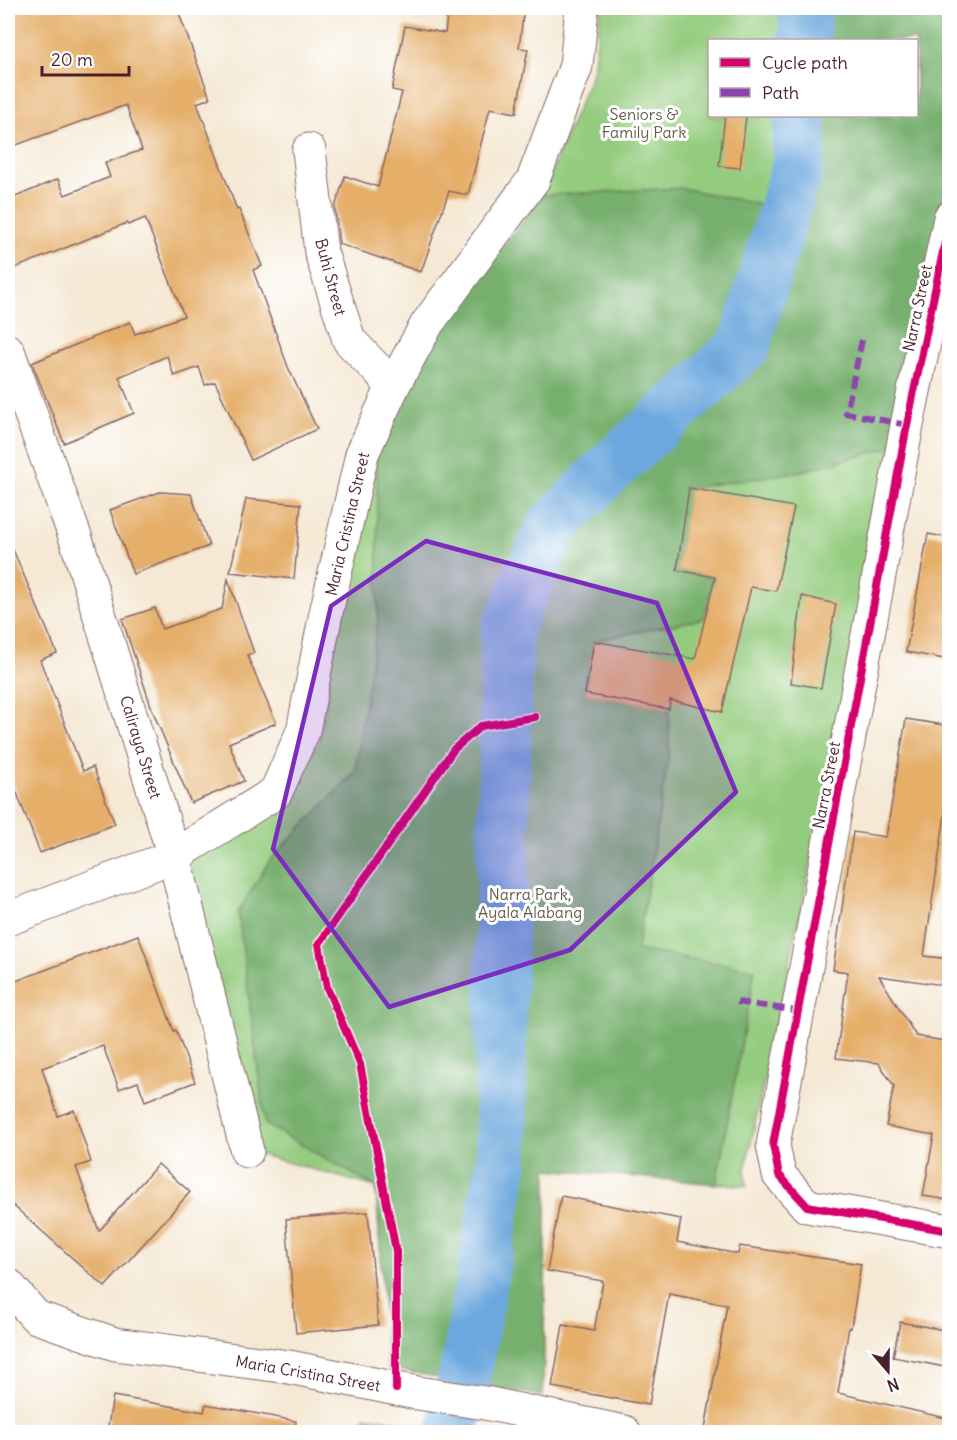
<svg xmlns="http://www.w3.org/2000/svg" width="957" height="1440" font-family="Delius,sans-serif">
<rect width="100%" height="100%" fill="#fff"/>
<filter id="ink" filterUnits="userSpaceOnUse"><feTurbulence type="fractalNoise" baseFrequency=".0167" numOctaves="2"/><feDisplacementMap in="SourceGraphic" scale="12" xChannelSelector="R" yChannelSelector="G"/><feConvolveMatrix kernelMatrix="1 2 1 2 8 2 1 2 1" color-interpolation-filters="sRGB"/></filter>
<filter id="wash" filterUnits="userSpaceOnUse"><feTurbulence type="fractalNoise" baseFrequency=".008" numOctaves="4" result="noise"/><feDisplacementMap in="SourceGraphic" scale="24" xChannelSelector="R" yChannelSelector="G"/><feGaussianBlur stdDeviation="1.35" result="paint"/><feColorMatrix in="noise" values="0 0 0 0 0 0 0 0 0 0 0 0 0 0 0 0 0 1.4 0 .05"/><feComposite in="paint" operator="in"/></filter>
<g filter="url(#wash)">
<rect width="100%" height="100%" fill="#f5e9d5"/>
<path fill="#94cc7f" stroke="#6f7655" stroke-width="1.5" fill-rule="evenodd" d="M 601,8 L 949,8 L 949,176 L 848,689 L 745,1170 L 747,1186 L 547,1169 L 543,1396 L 388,1368 L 376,1187 L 247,1151 L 178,854 L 277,793 L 319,742 L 340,618 L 377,457 L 542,195 L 593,71 ZM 710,40 L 916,40 L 916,116 L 710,116 Z"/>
<g fill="#77b06e" stroke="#60684c" stroke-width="1.5">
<path d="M 817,8 L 949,8 L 949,176 L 896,446 L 802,471 L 690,488 L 677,570 L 716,577 L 705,618 L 594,641 L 585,694 L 669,709 L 669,754 L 637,950 L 755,969 L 716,1184 L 547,1169 L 543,1396 L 388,1368 L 376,1187 L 265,1124 L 238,912 L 271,859 L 355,772 L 378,616 L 377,457 L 433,338 L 542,195 L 682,188 L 800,213 L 814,116 L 916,116 L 916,40 L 816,40 Z"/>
<path d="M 365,1416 L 371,1417 L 462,1432 L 361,1432 Z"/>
</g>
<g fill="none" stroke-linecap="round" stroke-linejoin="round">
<g stroke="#6ca7dd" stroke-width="52">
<path d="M 804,40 L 805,8"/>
<path d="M 452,1432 L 467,1364 L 502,1162 L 500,1030 L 507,628 L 552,527 L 605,473 L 744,346 L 798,164 L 800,116"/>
</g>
</g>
<g id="blocks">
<g fill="#e5af6a">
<path d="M 8,8 L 177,8 L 210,98 L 197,103 L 237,210 L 239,209 L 262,266 L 253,270 L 288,367 L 317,429 L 251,460 L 215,382 L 205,385 L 199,367 L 174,376 L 167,356 L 119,377 L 134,413 L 64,443 L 32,363 L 130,322 L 135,334 L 184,316 L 145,218 L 128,225 L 127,223 L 8,271 L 8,200 L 58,179 L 65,195 L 110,177 L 105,163 L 142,150 L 126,105 L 8,148 Z"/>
<path d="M 448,8 L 524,8 L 519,48 L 528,49 L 516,113 L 490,108 L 468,195 L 449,191 L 421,272 L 339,244 L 335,207 L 345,176 L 378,187 L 402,92 L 392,90 L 405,26 L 445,33 Z"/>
<path d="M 725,116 L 746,116 L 740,168 L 719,166 Z"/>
<path d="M 689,488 L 794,507 L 776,591 L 751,587 L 722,712 L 670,700 L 669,709 L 585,694 L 594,641 L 695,659 L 715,577 L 677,570 Z"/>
<path d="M 160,492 L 191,494 L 209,546 L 133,574 L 110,510 Z"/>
<path d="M 246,499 L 301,504 L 294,579 L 230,572 Z"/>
<path d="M 928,534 L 950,538 L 950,660 L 906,652 Z"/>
<path d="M 8,538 L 57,653 L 40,660 L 83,771 L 93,767 L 115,824 L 40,853 L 8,770 Z"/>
<path d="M 228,579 L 254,653 L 247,655 L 276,723 L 229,743 L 244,781 L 191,803 L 153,712 L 122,619 L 155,608 L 162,629 L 222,609 Z"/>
<path d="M 802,596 L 836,604 L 821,688 L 791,683 Z"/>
<path d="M 906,719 L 950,726 L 950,815 L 945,814 L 924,956 L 950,959 L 950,986 L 879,976 L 916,1036 L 950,1042 L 950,1200 L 923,1196 L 934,1135 L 886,1126 L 894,1086 L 879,1063 L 836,1058 L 848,972 L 833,970 L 853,832 L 886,837 Z"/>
<path d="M 138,935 L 174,1031 L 176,1030 L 195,1082 L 145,1101 L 138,1082 L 119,1089 L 103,1046 L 42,1068 L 58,1116 L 74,1110 L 91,1162 L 76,1167 L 99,1231 L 158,1164 L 190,1192 L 105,1287 L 8,1201 L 8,984 Z"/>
<path d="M 561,1196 L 681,1219 L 677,1242 L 738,1254 L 740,1246 L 861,1264 L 851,1328 L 849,1327 L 838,1393 L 950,1419 L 950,1432 L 723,1432 L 705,1429 L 727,1305 L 669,1294 L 649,1405 L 552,1387 L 563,1325 L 594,1331 L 603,1281 L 547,1271 Z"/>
<path d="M 368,1212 L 378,1325 L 296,1333 L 286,1219 Z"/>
<path d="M 900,1322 L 950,1331 L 950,1368 L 893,1357 Z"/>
<path d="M 113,1396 L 204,1412 L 206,1404 L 296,1421 L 295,1432 L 107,1432 Z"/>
</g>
</g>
</g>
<g filter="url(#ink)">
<use href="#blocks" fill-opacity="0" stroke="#866666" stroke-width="1.5"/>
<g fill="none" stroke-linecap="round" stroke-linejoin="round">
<defs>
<g id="street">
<path d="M 309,150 L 321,252 L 349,340 L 393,386"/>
<path d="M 950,218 L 907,425 L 773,1145 L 779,1175 L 807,1206 L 950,1231"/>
<path d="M 8,351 L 77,542 L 174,856 L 247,1151"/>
<path d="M 8,919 L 174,856 L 276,792 L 303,731 L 326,613 L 362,454 L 393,386 L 427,324 L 533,180 L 576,66 L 582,8"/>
<path d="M 8,1285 L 36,1317 L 115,1344 L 289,1367 L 417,1393 L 485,1403 L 624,1432"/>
</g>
</defs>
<use href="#street" stroke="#866666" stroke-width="35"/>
<use href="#street" stroke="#fff" stroke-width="33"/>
<g stroke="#8e44ad" stroke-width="6" stroke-dasharray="12 6" stroke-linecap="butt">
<path d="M 862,340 L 846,413 L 907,425"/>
<path d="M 737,1002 L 798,1011"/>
</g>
<defs>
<g id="cycleway">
<path d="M 950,218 L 907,425 L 773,1145 L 779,1175 L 807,1206 L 950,1231"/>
<path d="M 396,1389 L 396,1251 L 360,1064 L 327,988 L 319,944 L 454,749 L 481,726 L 535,717"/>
</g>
</defs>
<use href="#cycleway" stroke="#fff" stroke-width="11"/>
<use href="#cycleway" stroke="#d6006c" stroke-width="8"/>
</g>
</g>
<path fill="#7b2cbf" fill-opacity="0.2" stroke="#7b2cbf" stroke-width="4.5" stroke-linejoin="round" d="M 426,541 L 657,603 L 736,792 L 570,950 L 389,1007 L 273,849 L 331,606 Z"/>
<g text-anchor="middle" stroke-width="6" stroke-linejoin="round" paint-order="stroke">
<g font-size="16" fill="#645c48" stroke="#fff">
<text x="644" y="120">Seniors &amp;<tspan x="644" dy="18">Family Park</tspan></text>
<text x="530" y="900">Narra Park,<tspan x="530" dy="18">Ayala Alabang</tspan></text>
</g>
<g font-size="16" fill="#4a1f2b" stroke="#fff">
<text transform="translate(331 277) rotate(75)" y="6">Buhi Street</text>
<text transform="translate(917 308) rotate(-78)" y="6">Narra Street</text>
<text transform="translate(347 524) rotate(-77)" y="6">Maria Cristina Street</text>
<text transform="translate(141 747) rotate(73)" y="6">Caliraya Street</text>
<text transform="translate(826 785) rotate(-79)" y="6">Narra Street</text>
<text transform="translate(308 1373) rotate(10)" y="6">Maria Cristina Street</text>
</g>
</g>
<rect width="957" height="1440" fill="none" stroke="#fff" stroke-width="30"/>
<rect x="708" y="39" width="210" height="78" fill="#ffffff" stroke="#b7a5aa" stroke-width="1.5"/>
<rect x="720" y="58" width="30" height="9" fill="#d6006c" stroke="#b7a5aa" stroke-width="1.5"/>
<text x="762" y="69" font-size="18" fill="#4a1f2b">Cycle path</text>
<rect x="720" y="88" width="30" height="9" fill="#8e44ad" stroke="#b7a5aa" stroke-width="1.5"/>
<text x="762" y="99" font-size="18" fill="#4a1f2b">Path</text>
<g transform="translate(888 1371) rotate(160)" stroke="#ffffff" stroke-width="4.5" paint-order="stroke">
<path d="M0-4.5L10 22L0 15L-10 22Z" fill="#4a1f2b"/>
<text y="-9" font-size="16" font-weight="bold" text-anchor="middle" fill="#4a1f2b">N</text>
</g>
<path d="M42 66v9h87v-9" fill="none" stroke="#4a1f2b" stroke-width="3"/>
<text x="51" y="66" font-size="18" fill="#4a1f2b" stroke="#ffffff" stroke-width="4.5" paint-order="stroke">20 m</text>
</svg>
